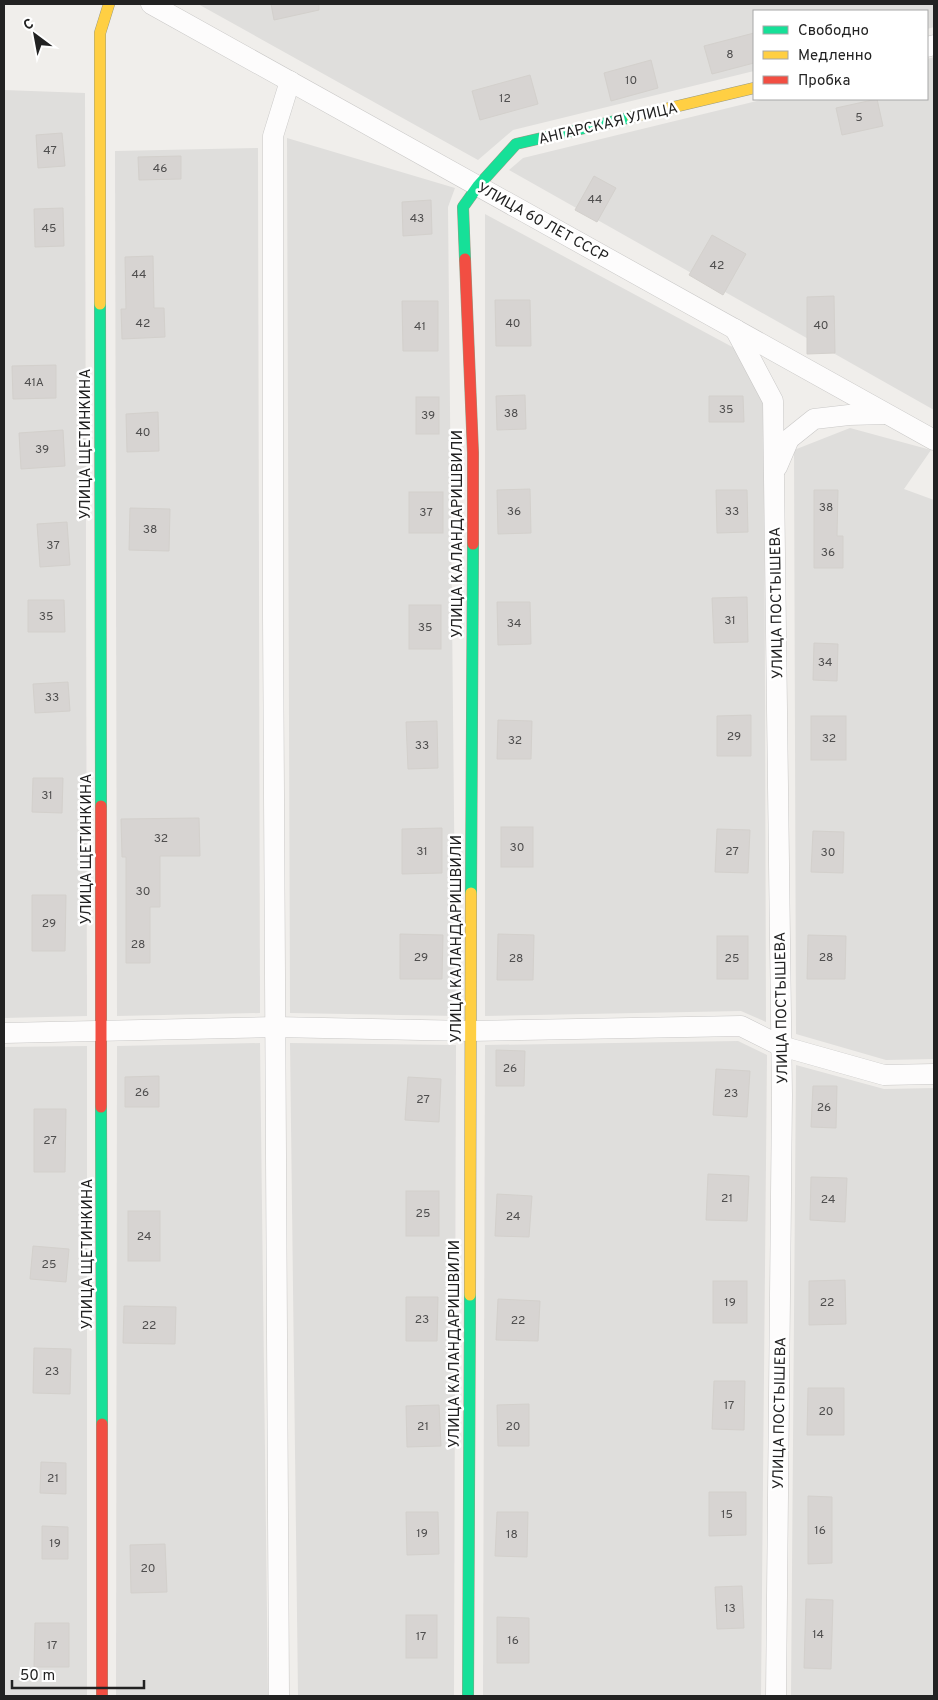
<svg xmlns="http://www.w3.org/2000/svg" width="938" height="1700" font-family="Overpass,sans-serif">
<rect width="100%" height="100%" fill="#f0eeeb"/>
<g fill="#dfdedc">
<path d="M 198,4 L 934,4 L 934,27 L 927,29 L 927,11 L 754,11 L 754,71 L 513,130 L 478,160 Z"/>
<path d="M 934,57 L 934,410 L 509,170 L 523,158 L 765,99 L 927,99 L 927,59 Z"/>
<path d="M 4,90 L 85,93 L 87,1016 L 4,1018 Z"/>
<path d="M 287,138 L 455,188 L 448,207 L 456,1016 L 290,1013 Z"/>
<path d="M 258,148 L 260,1013 L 117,1016 L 115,151 Z"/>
<path d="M 485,214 L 764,364 L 766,1022 L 741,1011 L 485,1016 Z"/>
<path d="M 850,428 L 931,450 L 904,489 L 934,500 L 934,1059 L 886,1060 L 796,1034 L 794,450 Z"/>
<path d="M 738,1041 L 767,1055 L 761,1696 L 483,1696 L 485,1045 Z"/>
<path d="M 260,1043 L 268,1696 L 116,1696 L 117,1046 Z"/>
<path d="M 290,1043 L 456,1045 L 454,1696 L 298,1696 Z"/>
<path d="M 87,1046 L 87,1696 L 4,1696 L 4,1047 Z"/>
<path d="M 796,1065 L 884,1089 L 934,1088 L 934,1696 L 791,1696 Z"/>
</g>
<g fill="#d7d4d2" stroke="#d3d0cc">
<path d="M 271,4 L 319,4 L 319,10 L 274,20 Z"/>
<path d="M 754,33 L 754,63 L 712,74 L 704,46 Z"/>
<path d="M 651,60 L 658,88 L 611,101 L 604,73 Z"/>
<path d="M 530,75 L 538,104 L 480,120 L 472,91 Z"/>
<path d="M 877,99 L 883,126 L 842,135 L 836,108 Z"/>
<path d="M 62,133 L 65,166 L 38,168 L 36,135 Z"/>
<path d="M 181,156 L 181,179 L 139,180 L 138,157 Z"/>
<path d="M 594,176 L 616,188 L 597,222 L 575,210 Z"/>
<path d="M 431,200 L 432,234 L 403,236 L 402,202 Z"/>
<path d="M 63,208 L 64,246 L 35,247 L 34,209 Z"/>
<path d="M 712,235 L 746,254 L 723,295 L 689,275 Z"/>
<path d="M 153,256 L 154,308 L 164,308 L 165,337 L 122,339 L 121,309 L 126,309 L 125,257 Z"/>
<path d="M 834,296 L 835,353 L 807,354 L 807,297 Z"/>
<path d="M 495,300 L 530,300 L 531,346 L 496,346 Z"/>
<path d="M 402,301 L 438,301 L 438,351 L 403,351 Z"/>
<path d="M 56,365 L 56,398 L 13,399 L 12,366 Z"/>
<path d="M 525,395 L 526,429 L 497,430 L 496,396 Z"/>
<path d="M 709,396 L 743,396 L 744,422 L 709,422 Z"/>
<rect x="416" y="397" width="23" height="37"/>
<path d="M 158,412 L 159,451 L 127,452 L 126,414 Z"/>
<path d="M 63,430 L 65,466 L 21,469 L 19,433 Z"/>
<path d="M 530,489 L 531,533 L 498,534 L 497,490 Z"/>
<path d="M 716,490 L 747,490 L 748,532 L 717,533 Z"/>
<path d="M 814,490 L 838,490 L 837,536 L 843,536 L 843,568 L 814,568 Z"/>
<rect x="409" y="492" width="34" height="41"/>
<path d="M 130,508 L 170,509 L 169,551 L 129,550 Z"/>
<path d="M 67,522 L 70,565 L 40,567 L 37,524 Z"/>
<path d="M 747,597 L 748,642 L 714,643 L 712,598 Z"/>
<path d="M 28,600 L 64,600 L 65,632 L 28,632 Z"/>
<path d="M 497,602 L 530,602 L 531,644 L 498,645 Z"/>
<rect x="409" y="605" width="32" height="44"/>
<path d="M 814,643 L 838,644 L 837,681 L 813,680 Z"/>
<path d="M 68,682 L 70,711 L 35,713 L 33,684 Z"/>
<path d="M 751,715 L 751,756 L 717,756 L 717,716 Z"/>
<rect x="811" y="716" width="35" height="44"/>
<path d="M 498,720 L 532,721 L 531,759 L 497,759 Z"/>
<path d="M 437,721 L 438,768 L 408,769 L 406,722 Z"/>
<path d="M 33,778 L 63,778 L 62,813 L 32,812 Z"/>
<path d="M 199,818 L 200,856 L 160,856 L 160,907 L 150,907 L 150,963 L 126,963 L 126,857 L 122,857 L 121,819 Z"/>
<rect x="501" y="827" width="32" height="40"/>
<path d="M 442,828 L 442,873 L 402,874 L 402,829 Z"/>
<path d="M 717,829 L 750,830 L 748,873 L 715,872 Z"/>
<path d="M 813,831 L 844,832 L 843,873 L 811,872 Z"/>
<path d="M 32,895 L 66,895 L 65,951 L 32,951 Z"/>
<path d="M 400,934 L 443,935 L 442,979 L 400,979 Z"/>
<path d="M 498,934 L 534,935 L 533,980 L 497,980 Z"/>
<path d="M 808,935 L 846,936 L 845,979 L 807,979 Z"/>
<rect x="717" y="936" width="31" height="43"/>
<path d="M 496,1050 L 525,1051 L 524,1086 L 496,1086 Z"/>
<path d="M 716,1069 L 750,1071 L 747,1117 L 713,1115 Z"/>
<path d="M 159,1076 L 159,1107 L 125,1107 L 125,1077 Z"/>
<path d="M 408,1077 L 441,1079 L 439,1122 L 405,1120 Z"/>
<path d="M 813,1086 L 837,1086 L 836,1128 L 811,1127 Z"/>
<path d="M 34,1109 L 66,1109 L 65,1172 L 34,1172 Z"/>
<path d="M 708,1174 L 749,1176 L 747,1221 L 706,1220 Z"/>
<path d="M 811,1177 L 847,1178 L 845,1222 L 810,1220 Z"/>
<rect x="406" y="1191" width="33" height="45"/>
<path d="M 497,1194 L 532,1196 L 529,1237 L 495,1236 Z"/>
<rect x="128" y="1211" width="32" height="50"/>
<path d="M 33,1246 L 69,1249 L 66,1282 L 30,1279 Z"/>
<path d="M 845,1280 L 846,1324 L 809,1325 L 809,1281 Z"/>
<rect x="713" y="1281" width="34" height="42"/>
<path d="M 406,1297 L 438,1297 L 437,1341 L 406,1341 Z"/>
<path d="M 498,1299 L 540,1301 L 538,1341 L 496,1340 Z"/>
<path d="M 124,1306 L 176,1307 L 175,1344 L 123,1343 Z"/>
<path d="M 34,1348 L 71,1349 L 70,1394 L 33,1393 Z"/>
<path d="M 714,1381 L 745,1381 L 744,1430 L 712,1429 Z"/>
<path d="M 808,1388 L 844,1388 L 844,1435 L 807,1435 Z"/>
<path d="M 529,1404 L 529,1446 L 498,1446 L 497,1405 Z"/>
<path d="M 439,1405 L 441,1446 L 407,1447 L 406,1406 Z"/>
<path d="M 41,1462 L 66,1463 L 66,1494 L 40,1493 Z"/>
<path d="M 709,1492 L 746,1492 L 746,1535 L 709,1536 Z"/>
<path d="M 808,1496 L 832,1497 L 832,1563 L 808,1564 Z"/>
<path d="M 406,1512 L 438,1512 L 439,1554 L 407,1555 Z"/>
<path d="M 497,1512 L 528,1512 L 527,1557 L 495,1556 Z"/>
<path d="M 42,1526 L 68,1527 L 68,1559 L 42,1559 Z"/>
<path d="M 165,1544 L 167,1592 L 131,1593 L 130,1545 Z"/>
<path d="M 742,1586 L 744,1628 L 717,1629 L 715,1587 Z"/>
<path d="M 806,1599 L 833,1600 L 831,1669 L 804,1668 Z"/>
<rect x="406" y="1615" width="31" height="43"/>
<path d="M 497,1617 L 529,1618 L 529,1663 L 497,1663 Z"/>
<path d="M 35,1623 L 69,1623 L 69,1667 L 34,1667 Z"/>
</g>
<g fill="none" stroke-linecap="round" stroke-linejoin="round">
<defs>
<g id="street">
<path d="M 151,4 L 934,440"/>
<path d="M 927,47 L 934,45"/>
<path d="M 735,329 L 773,401 L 782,1095 L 776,1696"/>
<path d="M 777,467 L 789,439 L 814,419 L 849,415 L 885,414"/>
<path d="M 4,1033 L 275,1027 L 470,1031 L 741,1026 L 781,1046 L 884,1075 L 934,1074"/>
<path d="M 279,1696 L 273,616 L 273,136 L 290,81"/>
</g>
<g id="fast">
<path d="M 465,259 L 463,207 L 478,186 L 516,144 L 632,117"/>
<path d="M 100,304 L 101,806"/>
<path d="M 471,893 L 473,544"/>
<path d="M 101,1107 L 102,1424"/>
<path d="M 468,1696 L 470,1295"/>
</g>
<g id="slow">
<path d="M 632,117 L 754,88"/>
<path d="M 100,304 L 100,33 L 109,4"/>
<path d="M 470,1295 L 471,893"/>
</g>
<g id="jam">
<path d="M 465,259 L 473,453 L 473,544"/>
<path d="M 101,806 L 101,1107"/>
<path d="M 102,1424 L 102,1696"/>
</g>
</defs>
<use href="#street" stroke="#c9c8c7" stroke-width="21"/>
<use href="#fast" stroke="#999a82" stroke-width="12"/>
<use href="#slow" stroke="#999a82" stroke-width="12"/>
<use href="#jam" stroke="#999a82" stroke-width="12"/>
<use href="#street" stroke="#fdfcfc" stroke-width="20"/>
<use href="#fast" stroke="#16e098" stroke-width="11"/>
<use href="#slow" stroke="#ffcf43" stroke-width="11"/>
<use href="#jam" stroke="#f24e42" stroke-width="11"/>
</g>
<g text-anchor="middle" stroke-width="5" stroke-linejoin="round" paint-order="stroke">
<g font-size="12" fill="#4f4e4e">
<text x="730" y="58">8</text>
<text x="631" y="84">10</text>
<text x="505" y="102">12</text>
<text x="859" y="121">5</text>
<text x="50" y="154">47</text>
<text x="160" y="172">46</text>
<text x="595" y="203">44</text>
<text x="417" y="222">43</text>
<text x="49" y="232">45</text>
<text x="717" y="269">42</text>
<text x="139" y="278">44</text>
<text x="143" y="327">42</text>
<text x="513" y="327">40</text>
<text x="821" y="329">40</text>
<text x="420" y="330">41</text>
<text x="34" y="386">41А</text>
<text x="726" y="413">35</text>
<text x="511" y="417">38</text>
<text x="428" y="419">39</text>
<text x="143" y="436">40</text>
<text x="42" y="453">39</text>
<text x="826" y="511">38</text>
<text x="514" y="515">36</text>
<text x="732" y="515">33</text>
<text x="426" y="516">37</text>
<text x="150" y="533">38</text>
<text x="53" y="549">37</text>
<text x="828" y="556">36</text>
<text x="46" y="620">35</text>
<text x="730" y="624">31</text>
<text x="514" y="627">34</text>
<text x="425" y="631">35</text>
<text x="825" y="666">34</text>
<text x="52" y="701">33</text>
<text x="734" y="740">29</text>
<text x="829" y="742">32</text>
<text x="515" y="744">32</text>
<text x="422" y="749">33</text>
<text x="47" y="799">31</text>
<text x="161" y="842">32</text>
<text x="517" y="851">30</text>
<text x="422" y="855">31</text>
<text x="732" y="855">27</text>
<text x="828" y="856">30</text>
<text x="143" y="895">30</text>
<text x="49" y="927">29</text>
<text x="138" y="948">28</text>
<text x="421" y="961">29</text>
<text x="826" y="961">28</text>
<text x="516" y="962">28</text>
<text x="732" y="962">25</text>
<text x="510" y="1072">26</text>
<text x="142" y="1096">26</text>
<text x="731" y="1097">23</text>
<text x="423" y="1103">27</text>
<text x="824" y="1111">26</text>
<text x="50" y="1144">27</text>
<text x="727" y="1202">21</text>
<text x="828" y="1203">24</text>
<text x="423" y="1217">25</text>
<text x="513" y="1220">24</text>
<text x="144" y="1240">24</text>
<text x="49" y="1268">25</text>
<text x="730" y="1306">19</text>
<text x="827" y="1306">22</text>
<text x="422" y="1323">23</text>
<text x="518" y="1324">22</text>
<text x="149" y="1329">22</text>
<text x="52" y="1375">23</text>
<text x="729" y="1409">17</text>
<text x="826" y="1415">20</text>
<text x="423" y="1430">21</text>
<text x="513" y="1430">20</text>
<text x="53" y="1482">21</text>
<text x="727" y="1518">15</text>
<text x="820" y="1534">16</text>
<text x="422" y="1537">19</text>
<text x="512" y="1538">18</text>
<text x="55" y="1547">19</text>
<text x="148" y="1572">20</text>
<text x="730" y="1612">13</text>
<text x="818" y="1638">14</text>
<text x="421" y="1640">17</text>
<text x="513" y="1644">16</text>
<text x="52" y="1649">17</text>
</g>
<g font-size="15" fill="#222" stroke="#fff">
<text transform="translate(608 123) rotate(-13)" y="5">АНГАРСКАЯ УЛИЦА</text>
<text transform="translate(543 222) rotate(29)" y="5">УЛИЦА 60 ЛЕТ СССР</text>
<text transform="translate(85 444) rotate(-90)" y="5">УЛИЦА ЩЕТИНКИНА</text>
<text transform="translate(457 534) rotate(-90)" y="5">УЛИЦА КАЛАНДАРИШВИЛИ</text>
<text transform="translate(776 603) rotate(-91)" y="5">УЛИЦА ПОСТЫШЕВА</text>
<text transform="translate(86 849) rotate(-90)" y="5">УЛИЦА ЩЕТИНКИНА</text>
<text transform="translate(456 939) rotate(-90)" y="5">УЛИЦА КАЛАНДАРИШВИЛИ</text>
<text transform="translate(781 1008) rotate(-91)" y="5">УЛИЦА ПОСТЫШЕВА</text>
<text transform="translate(87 1254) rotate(-90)" y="5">УЛИЦА ЩЕТИНКИНА</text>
<text transform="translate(454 1344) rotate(-90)" y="5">УЛИЦА КАЛАНДАРИШВИЛИ</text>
<text transform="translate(779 1413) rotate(-89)" y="5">УЛИЦА ПОСТЫШЕВА</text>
</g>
</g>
<rect width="938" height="1700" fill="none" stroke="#222222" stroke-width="10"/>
<rect x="753" y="10" width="175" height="90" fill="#ffffff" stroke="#a7a7a7"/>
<rect x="763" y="26" width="25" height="8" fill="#16e098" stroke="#a7a7a7"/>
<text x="798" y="35" font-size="15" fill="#222222">Свободно</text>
<rect x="763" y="51" width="25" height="8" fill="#ffcf43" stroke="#a7a7a7"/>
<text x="798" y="60" font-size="15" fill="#222222">Медленно</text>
<rect x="763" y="76" width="25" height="8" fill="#f24e42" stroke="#a7a7a7"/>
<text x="798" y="85" font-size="15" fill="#222222">Пробка</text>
<g transform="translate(35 35) rotate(328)" stroke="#ffffff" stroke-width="4" paint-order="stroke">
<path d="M0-4L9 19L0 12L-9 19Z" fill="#222222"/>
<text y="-8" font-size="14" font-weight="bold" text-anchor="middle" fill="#222222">С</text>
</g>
<path d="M12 1680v8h132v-8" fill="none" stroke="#222222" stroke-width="2.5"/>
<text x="20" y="1680" font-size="15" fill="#222222" stroke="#ffffff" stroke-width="4" paint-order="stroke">50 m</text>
</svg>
